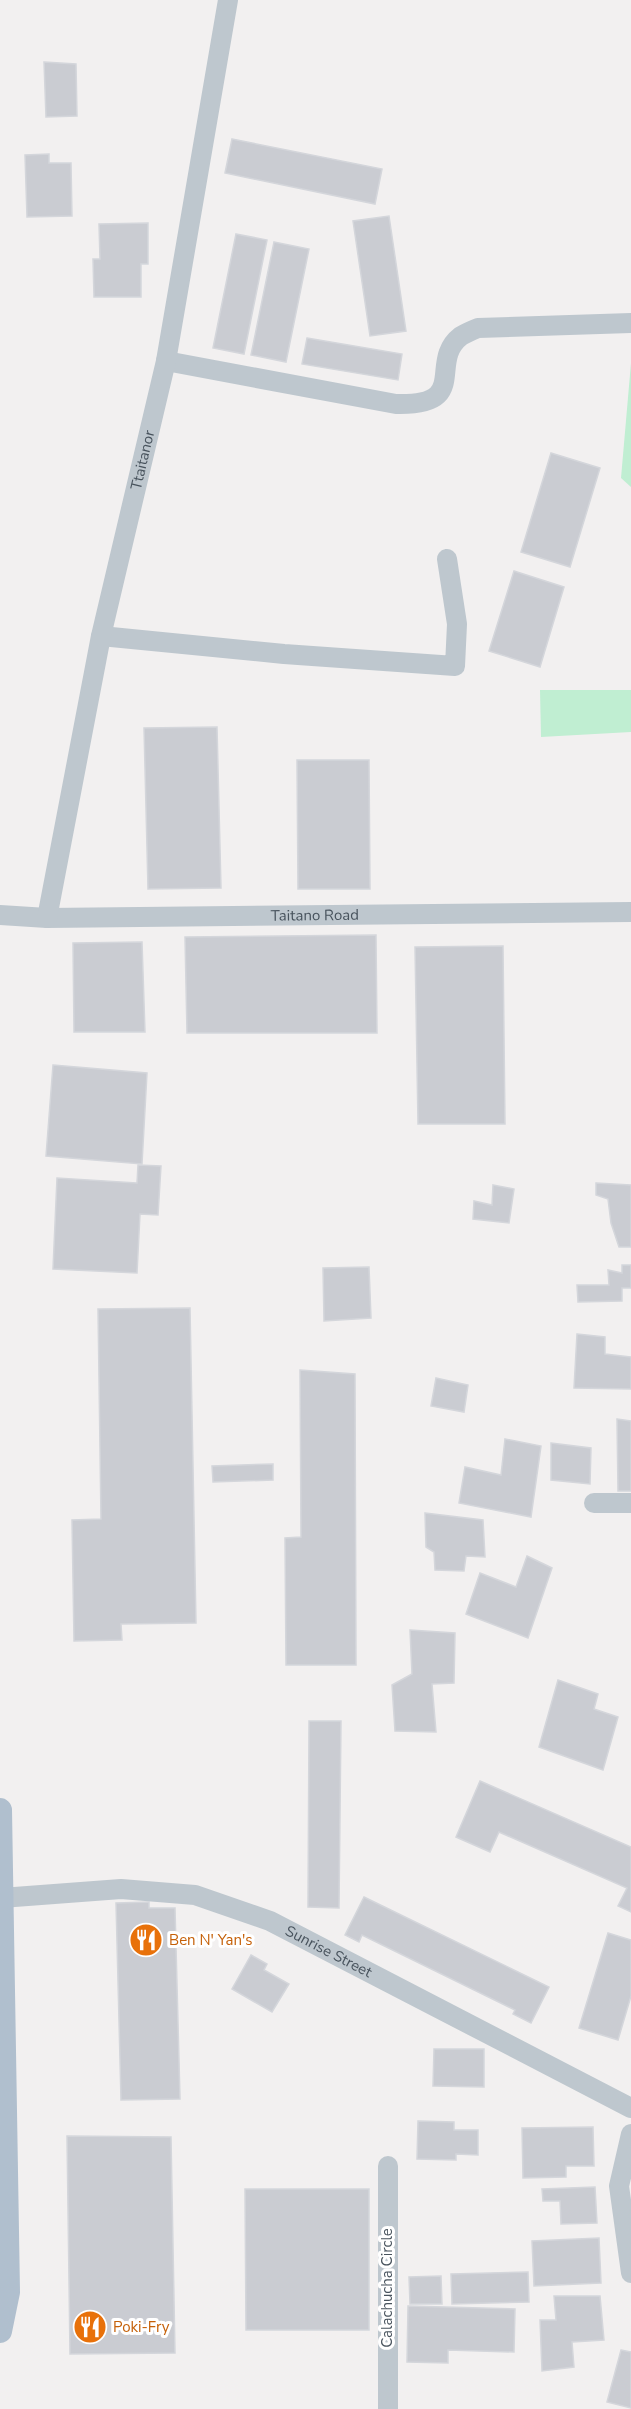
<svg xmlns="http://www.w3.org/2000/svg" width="631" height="2409" font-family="'Nunito Sans',sans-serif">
<rect width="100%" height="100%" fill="#f2f0f0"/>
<g fill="#c0eed2">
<path d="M 631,363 L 631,487 L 621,478 Z"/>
<path d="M 540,690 L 631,690 L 631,732 L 541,737 Z"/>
</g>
<g fill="#caccd2" stroke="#d4d6db" stroke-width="1.5">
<path d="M 44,62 L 76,64 L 77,116 L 46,117 Z"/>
<path d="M 232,139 L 382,169 L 375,204 L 225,173 Z"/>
<path d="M 49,154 L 49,163 L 71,163 L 72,216 L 27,217 L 25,155 Z"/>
<path d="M 389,216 L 406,331 L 370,336 L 353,221 Z"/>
<path d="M 148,223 L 148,264 L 141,264 L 141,297 L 94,297 L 93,259 L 100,259 L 99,224 Z"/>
<path d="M 236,234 L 267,240 L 244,354 L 213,348 Z"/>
<path d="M 274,242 L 309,249 L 286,362 L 251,355 Z"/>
<path d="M 307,338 L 402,354 L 398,380 L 302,364 Z"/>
<path d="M 551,453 L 600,468 L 570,567 L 521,552 Z"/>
<path d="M 514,571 L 564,587 L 540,667 L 489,651 Z"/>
<path d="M 217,727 L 221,888 L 148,889 L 144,728 Z"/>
<path d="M 297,760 L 369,760 L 370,889 L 298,889 Z"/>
<path d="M 376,935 L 377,1033 L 187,1033 L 185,937 Z"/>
<path d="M 142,942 L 145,1032 L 74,1032 L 73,943 Z"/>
<path d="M 503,946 L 505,1124 L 418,1124 L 415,947 Z"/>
<path d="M 53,1065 L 147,1073 L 142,1164 L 46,1156 Z"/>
<path d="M 138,1165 L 161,1166 L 158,1215 L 140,1214 L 137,1273 L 53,1269 L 57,1178 L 137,1183 Z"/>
<path d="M 596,1183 L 631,1185 L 631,1247 L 619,1247 L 611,1223 L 608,1199 L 596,1195 Z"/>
<path d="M 493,1185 L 514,1189 L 509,1223 L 473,1219 L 474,1201 L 492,1205 Z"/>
<path d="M 622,1265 L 631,1265 L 631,1288 L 622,1288 L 622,1301 L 578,1302 L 577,1285 L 609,1285 L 608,1270 L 622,1273 Z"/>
<path d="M 369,1267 L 371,1318 L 324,1321 L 323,1268 Z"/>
<path d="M 190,1308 L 196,1623 L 121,1624 L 122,1640 L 74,1641 L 72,1520 L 101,1519 L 98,1309 Z"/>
<path d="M 577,1334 L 605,1337 L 605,1354 L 631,1357 L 631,1389 L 574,1388 Z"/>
<path d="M 300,1370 L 355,1374 L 356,1665 L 286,1665 L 285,1538 L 301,1537 Z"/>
<path d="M 436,1378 L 468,1385 L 464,1412 L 431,1406 Z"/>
<path d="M 617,1419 L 631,1421 L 631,1491 L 618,1491 Z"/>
<path d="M 505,1439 L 541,1446 L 531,1517 L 459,1503 L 465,1467 L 501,1475 Z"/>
<path d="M 551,1443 L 591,1448 L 590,1484 L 551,1480 Z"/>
<path d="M 273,1464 L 273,1480 L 213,1482 L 212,1466 Z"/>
<path d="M 425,1513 L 483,1520 L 485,1557 L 466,1556 L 464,1571 L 435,1570 L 434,1552 L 426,1547 Z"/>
<path d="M 527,1556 L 552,1568 L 528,1638 L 466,1614 L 480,1573 L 516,1587 Z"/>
<path d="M 410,1630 L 455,1633 L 454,1683 L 432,1684 L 436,1732 L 395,1731 L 392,1685 L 412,1674 Z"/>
<path d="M 558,1680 L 598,1694 L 594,1709 L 618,1717 L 603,1770 L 539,1747 Z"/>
<path d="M 309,1721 L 341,1721 L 339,1908 L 308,1907 Z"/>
<path d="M 480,1781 L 631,1847 L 631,1912 L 618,1906 L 627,1888 L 499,1832 L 490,1852 L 456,1837 Z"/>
<path d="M 364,1897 L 549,1987 L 531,2023 L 513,2014 L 515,2010 L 362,1935 L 359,1942 L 345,1935 Z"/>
<path d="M 149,1902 L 149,1908 L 175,1908 L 180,2099 L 121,2100 L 116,1903 Z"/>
<path d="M 608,1933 L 631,1940 L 631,1996 L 618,2040 L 579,2028 Z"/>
<path d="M 251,1955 L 267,1964 L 264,1970 L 289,1984 L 272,2012 L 232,1989 Z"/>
<path d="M 434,2049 L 484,2049 L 484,2087 L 433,2086 Z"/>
<path d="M 418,2121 L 454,2122 L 454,2130 L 478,2130 L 478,2155 L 456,2154 L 456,2160 L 417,2159 Z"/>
<path d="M 593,2127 L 594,2166 L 566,2166 L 566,2177 L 523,2178 L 522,2128 Z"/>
<path d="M 67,2136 L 171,2137 L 175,2353 L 70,2354 Z"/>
<path d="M 595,2187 L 597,2223 L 561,2224 L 560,2201 L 543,2201 L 542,2189 Z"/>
<path d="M 245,2189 L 369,2189 L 369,2330 L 246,2330 Z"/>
<path d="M 599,2238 L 601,2283 L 534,2286 L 532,2241 Z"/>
<path d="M 528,2272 L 529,2302 L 452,2304 L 451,2274 Z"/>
<path d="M 441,2276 L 442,2304 L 410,2304 L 409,2277 Z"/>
<path d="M 554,2296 L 600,2296 L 604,2340 L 572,2342 L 574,2367 L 542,2371 L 540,2320 L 556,2320 Z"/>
<path d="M 408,2306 L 515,2309 L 514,2352 L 448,2350 L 448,2363 L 407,2362 Z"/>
<path d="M 621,2350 L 631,2352 L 631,2408 L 607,2402 Z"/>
</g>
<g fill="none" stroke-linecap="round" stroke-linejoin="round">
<g stroke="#bec7ce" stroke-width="20">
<path d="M 166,361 L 396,404 C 472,406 427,362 461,336 C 466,333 473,330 478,328 L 631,323"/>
<path d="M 101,636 L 284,654 L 455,666 L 457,624 L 447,559"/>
<path id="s1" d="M 0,915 L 47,918 L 631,912"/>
<path id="s2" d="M 47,918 L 101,636 L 166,361 L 228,0"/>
<path d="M 594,1503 L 631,1503"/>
<path id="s3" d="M 1,1898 L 121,1889 L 195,1895 L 270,1921 L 631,2108"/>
<path d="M 631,2134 L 619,2186 L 631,2273"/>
<path d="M 388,2166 L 388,2409"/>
</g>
<path stroke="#b0bfce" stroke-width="24" d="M 0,1810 L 8,2292 L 0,2331"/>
</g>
<defs>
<symbol id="restaurant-disc" viewBox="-11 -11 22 22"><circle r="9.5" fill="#e8710a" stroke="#fff"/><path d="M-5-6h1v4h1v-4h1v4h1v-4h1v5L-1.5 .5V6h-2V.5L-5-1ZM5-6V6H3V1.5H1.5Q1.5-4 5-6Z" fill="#fff"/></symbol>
</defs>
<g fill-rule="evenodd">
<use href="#restaurant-disc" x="127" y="1921" width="38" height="38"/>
<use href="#restaurant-disc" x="71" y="2308" width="38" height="38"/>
</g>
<g text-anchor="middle" stroke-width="6" stroke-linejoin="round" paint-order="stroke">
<g font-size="15" fill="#48535d" stroke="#fff">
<text dy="5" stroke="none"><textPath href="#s2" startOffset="468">Ttaitanor</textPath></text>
<text dy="5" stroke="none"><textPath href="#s1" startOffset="315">Taitano Road</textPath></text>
<text dy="5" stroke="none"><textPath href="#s3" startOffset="340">Sunrise Street</textPath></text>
<text transform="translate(387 2288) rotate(-90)" y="5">Calachucha Circle</text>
</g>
<g font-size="15" fill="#c56008" stroke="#fff" text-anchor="start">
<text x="169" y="1945">Ben N' Yan's</text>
<text x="113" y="2332">Poki-Fry</text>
</g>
</g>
</svg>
